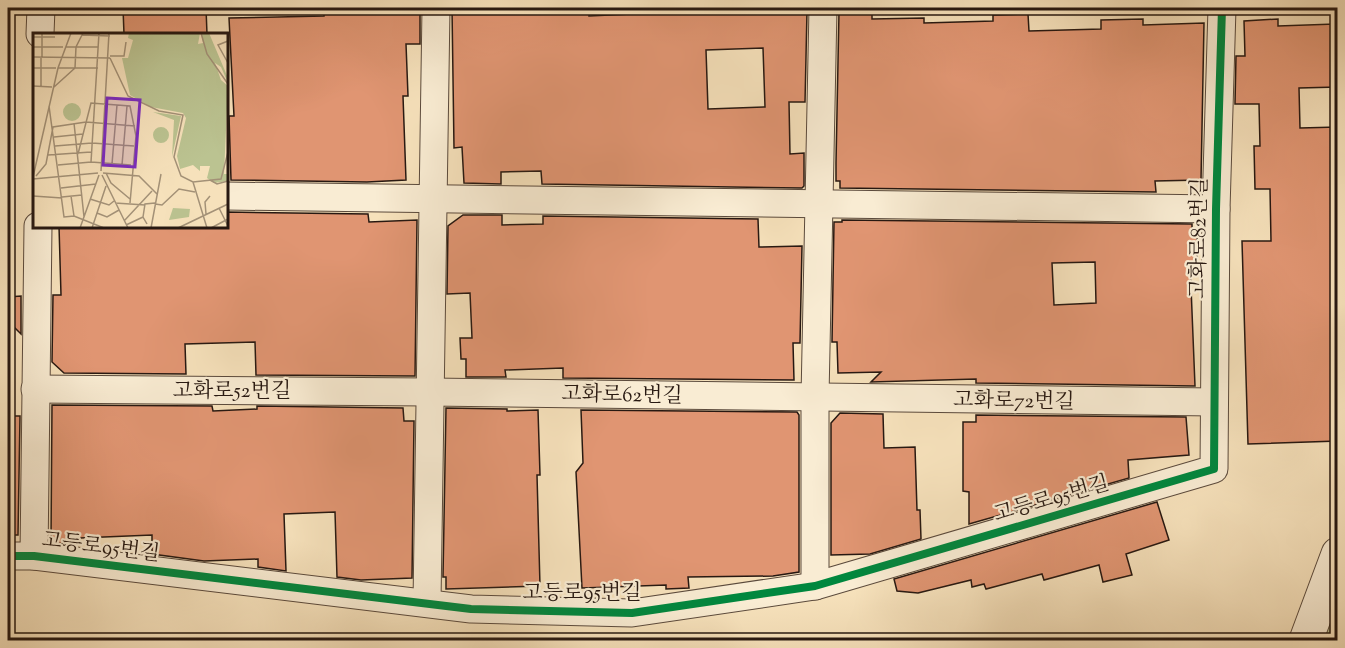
<svg xmlns="http://www.w3.org/2000/svg" width="1345" height="648" font-family="'Sorts Mill Goudy','Noto Serif KR',serif">
<rect width="100%" height="100%" fill="#f6e1bb"/>
<filter id="stains"><feTurbulence type="fractalNoise" baseFrequency=".00333" numOctaves="4"/><feColorMatrix values="0 0 0 0 .2 0 0 0 0 .09 0 0 0 0 .02 0 0 0 .5 -.17"/></filter>
<radialGradient id="worn" r=".72"><stop offset=".6" stop-color="#630" stop-opacity="0"/><stop offset="1" stop-color="#630" stop-opacity=".3"/></radialGradient>
<path fill="#bbc391" stroke="#716e51" stroke-width="1.5" d="M 1337,582 L 1337,640 L 1309,640 Z"/>
<g fill="#e09572" stroke="#271811" stroke-width="1.5" fill-rule="evenodd">
<path d="M 123,8 L 206,8 L 207,34 L 124,34 Z"/>
<path d="M 324,8 L 420,8 L 420,44 L 406,44 L 408,96 L 403,96 L 406,180 L 367,182 L 231,180 L 229,116 L 234,116 L 229,18 L 324,16 Z"/>
<path d="M 452,8 L 483,8 L 483,13 L 589,11 L 589,16 L 741,9 L 741,8 L 767,8 L 768,12 L 807,11 L 805,102 L 789,102 L 790,154 L 804,153 L 804,186 L 802,188 L 542,184 L 541,171 L 501,172 L 501,184 L 464,183 L 462,147 L 454,148 ZM 763,48 L 765,107 L 708,109 L 706,50 Z"/>
<path d="M 872,11 L 872,19 L 924,18 L 924,23 L 993,21 L 993,15 L 1028,14 L 1029,31 L 1101,29 L 1101,20 L 1143,19 L 1143,25 L 1204,23 L 1201,180 L 1155,181 L 1156,192 L 840,188 L 840,181 L 836,181 L 836,163 L 839,12 Z"/>
<path d="M 1278,19 L 1278,26 L 1335,24 L 1338,87 L 1299,88 L 1300,128 L 1338,127 L 1338,441 L 1248,444 L 1242,241 L 1271,241 L 1270,189 L 1255,189 L 1254,146 L 1260,146 L 1259,104 L 1235,104 L 1236,56 L 1245,56 L 1244,21 Z"/>
<path d="M 226,212 L 368,214 L 369,222 L 417,220 L 415,376 L 256,375 L 255,342 L 185,344 L 186,374 L 64,373 L 52,362 L 53,295 L 61,295 L 59,226 L 226,226 Z"/>
<path d="M 463,215 L 502,215 L 502,225 L 543,224 L 543,216 L 758,219 L 759,247 L 802,246 L 800,343 L 793,343 L 794,380 L 563,378 L 563,368 L 505,370 L 506,377 L 466,377 L 466,359 L 461,359 L 460,338 L 472,338 L 470,293 L 447,294 L 448,226 Z"/>
<path d="M 842,220 L 1192,224 L 1192,234 L 1197,234 L 1197,262 L 1190,262 L 1195,386 L 976,383 L 976,379 L 871,382 L 881,372 L 838,373 L 837,342 L 832,342 L 834,222 L 842,222 ZM 1095,262 L 1096,303 L 1054,305 L 1052,263 Z"/>
<path d="M 21,296 L 21,334 L 8,321 L 8,297 Z"/>
<path d="M 52,405 L 212,406 L 213,411 L 257,409 L 257,406 L 403,408 L 404,421 L 414,421 L 412,578 L 361,580 L 337,577 L 335,512 L 284,514 L 286,571 L 258,567 L 258,559 L 204,561 L 152,554 L 152,535 L 80,538 L 80,543 L 71,545 L 51,542 Z"/>
<path d="M 446,408 L 507,409 L 507,411 L 538,410 L 540,475 L 537,475 L 540,586 L 446,589 L 446,577 L 443,577 Z"/>
<path d="M 581,410 L 797,412 L 799,415 L 799,572 L 773,576 L 688,577 L 689,588 L 666,589 L 666,585 L 582,588 L 576,472 L 583,463 Z"/>
<path d="M 840,413 L 883,414 L 884,448 L 915,447 L 917,510 L 920,510 L 921,539 L 870,554 L 831,555 L 831,423 Z"/>
<path d="M 976,415 L 1186,417 L 1189,455 L 1128,460 L 1129,478 L 969,524 L 969,492 L 963,491 L 963,422 L 976,422 Z"/>
<path d="M 8,416 L 20,416 L 18,535 L 8,535 Z"/>
<path d="M 1157,502 L 1169,540 L 1126,554 L 1132,575 L 1103,582 L 1099,565 L 1044,580 L 1042,574 L 986,589 L 984,584 L 972,587 L 971,580 L 918,593 L 897,591 L 894,579 Z"/>
</g>
<g fill="none" stroke-linecap="round" stroke-linejoin="round">
<defs>
<g id="minor">
<path d="M 40,34 L 41,8"/>
<path d="M 226,196 L 1216,209"/>
<path d="M 35,389 L 430,392 L 1214,402"/>
<path d="M 8,556 L 34,556 L 471,609 L 632,613 L 815,586 L 1214,469 L 1216,209 L 1222,8"/>
<path d="M 34,556 L 38,226"/>
<path d="M 815,586 L 815,397 L 823,8"/>
<path d="M 427,602 L 436,8"/>
</g>
<path id="tertiary" d="M 1306,640 L 1338,554"/>
</defs>
<use href="#minor" stroke="#5b4a3c" stroke-width="29"/>
<use href="#tertiary" stroke="#5b4a3c" stroke-width="35"/>
<use href="#minor" stroke="#f9ecd3" stroke-width="27"/>
<use href="#tertiary" stroke="#f9ecd3" stroke-width="33"/>
<defs>
<path id="cycleway" d="M 8,556 L 34,556 L 471,609 L 632,613 L 815,586 L 1214,469 L 1216,209 L 1222,8"/>
</defs>
<use href="#cycleway" stroke="#f9ecd3" stroke-width="11"/>
<use href="#cycleway" stroke="#00873e" stroke-width="8"/>
</g>
<g text-anchor="middle" stroke-width="4.5" stroke-linejoin="round" paint-order="stroke">
<g font-size="21" fill="#271811" stroke="#f9ecd3">
<text transform="translate(1198 238) rotate(-89)" y="7">고화로82번길</text>
<text x="232" y="397">고화로52번길</text>
<text transform="translate(622 394) rotate(1)" y="7">고화로62번길</text>
<text transform="translate(1014 400) rotate(1)" y="7">고화로72번길</text>
<text transform="translate(1051 498) rotate(-16)" y="7">고등로95번길</text>
<text transform="translate(101 546) rotate(7)" y="7">고등로95번길</text>
<text x="582" y="599">고등로95번길</text>
</g>
</g>
<g transform="translate(33 33)">
<rect width="195" height="195" fill="#f6e1bb"/>
<path d="M 96,0 L 167,0 L 165,11 L 170,10 L 168,0 L 176,0 L 195,45 L 195,50 L 188,34 L 182,30 L 188,47 L 195,53 L 191,141 L 195,141 L 195,148 L 181,150 L 174,145 L 177,133 L 167,133 L 167,138 L 160,132 L 147,136 L 144,123 L 153,85 L 150,80 L 118,74 L 97,62 L 89,25 L 95,25 L 100,7 L 95,5 ZM30 79a9 9 0 1 1 18 0a9 9 0 1 1-18 0ZM 120,79 L 148,83 L 139,124 L 141,87 ZM120 102a8 8 0 1 1 16 0a8 8 0 1 1-16 0ZM 140,175 L 157,176 L 156,184 L 136,187 Z" fill="#bbc391"/>
<path fill="none" stroke="#a39177" stroke-width="1.5" d="M 9,0 L 9,24M 168,0 L 174,21 L 195,51M 49,2 L 77,3M 0,4 L 22,4M 0,14 L 30,14M 33,14 L 65,14M 77,23 L 91,23 L 93,9M 0,24 L 77,25M 8,24 L 8,53M 77,25 L 95,63 L 126,78 L 150,82 L 141,124 L 148,143 L 160,149 L 188,146 L 195,119M 195,30 L 185,12 L 195,8M 0,35 L 23,35M 25,35 L 65,35M 42,35 L 43,14 L 50,0M 0,53 L 19,54M 21,54 L 42,35M 16,73 L 31,184 L 41,183 L 71,195M 41,90 L 51,184M 21,104 L 50,101M 22,113 L 59,110 L 101,113M 45,121 L 58,70 L 97,73 L 103,103 L 97,170M 15,122 L 58,119M 58,129 L 66,0M 79,131 L 84,72M 25,132 L 58,129 L 98,132M 89,132 L 94,73M 68,138 L 76,0M 70,140 L 106,143 L 124,161M 73,140 L 78,150 L 97,166M 69,142 L 95,195M 3,143 L 13,131 L 20,94 L 53,89 L 102,93M 0,144 L 25,35 L 38,0M 0,146 L 65,140M 177,147 L 184,151 L 195,148M 160,149 L 174,195M 28,155 L 63,151M 0,163 L 29,165M 38,163 L 41,183M 29,164 L 49,162M 57,166 L 76,172 L 81,168M 82,170 L 112,172M 122,171 L 129,172 L 146,156 L 162,159M 186,175 L 195,193M 64,180 L 74,184 L 86,177M 173,181 L 172,169 L 177,163M 91,188 L 119,158M 114,191 L 110,184 L 112,171 L 122,170M 93,192 L 110,184M 47,195 L 66,142M 59,195 L 73,153M 118,195 L 128,141M 145,195 L 195,171M 178,195 L 195,186"/>
<path fill="#7b2cbf" fill-opacity="0.15" stroke="#7b2cbf" stroke-width="3" d="M 74,65 L 107,67 L 102,134 L 70,132 Z"/>
<rect width="195" height="195" fill="none" stroke="#271811" stroke-width="3"/>
</g>
<rect width="1345" height="648" fill="none" stroke="#f6e1bb" stroke-width="30"/>
<rect x="9" y="9" width="1327" height="630" fill="none" stroke="#271811" stroke-width="3"/>
<rect x="15" y="15" width="1315" height="618" fill="none" stroke="#271811" stroke-width="1.5"/>
<rect width="100%" height="100%" filter="url(#stains)"/>
<rect width="100%" height="100%" fill="url(#worn)"/>
</svg>
